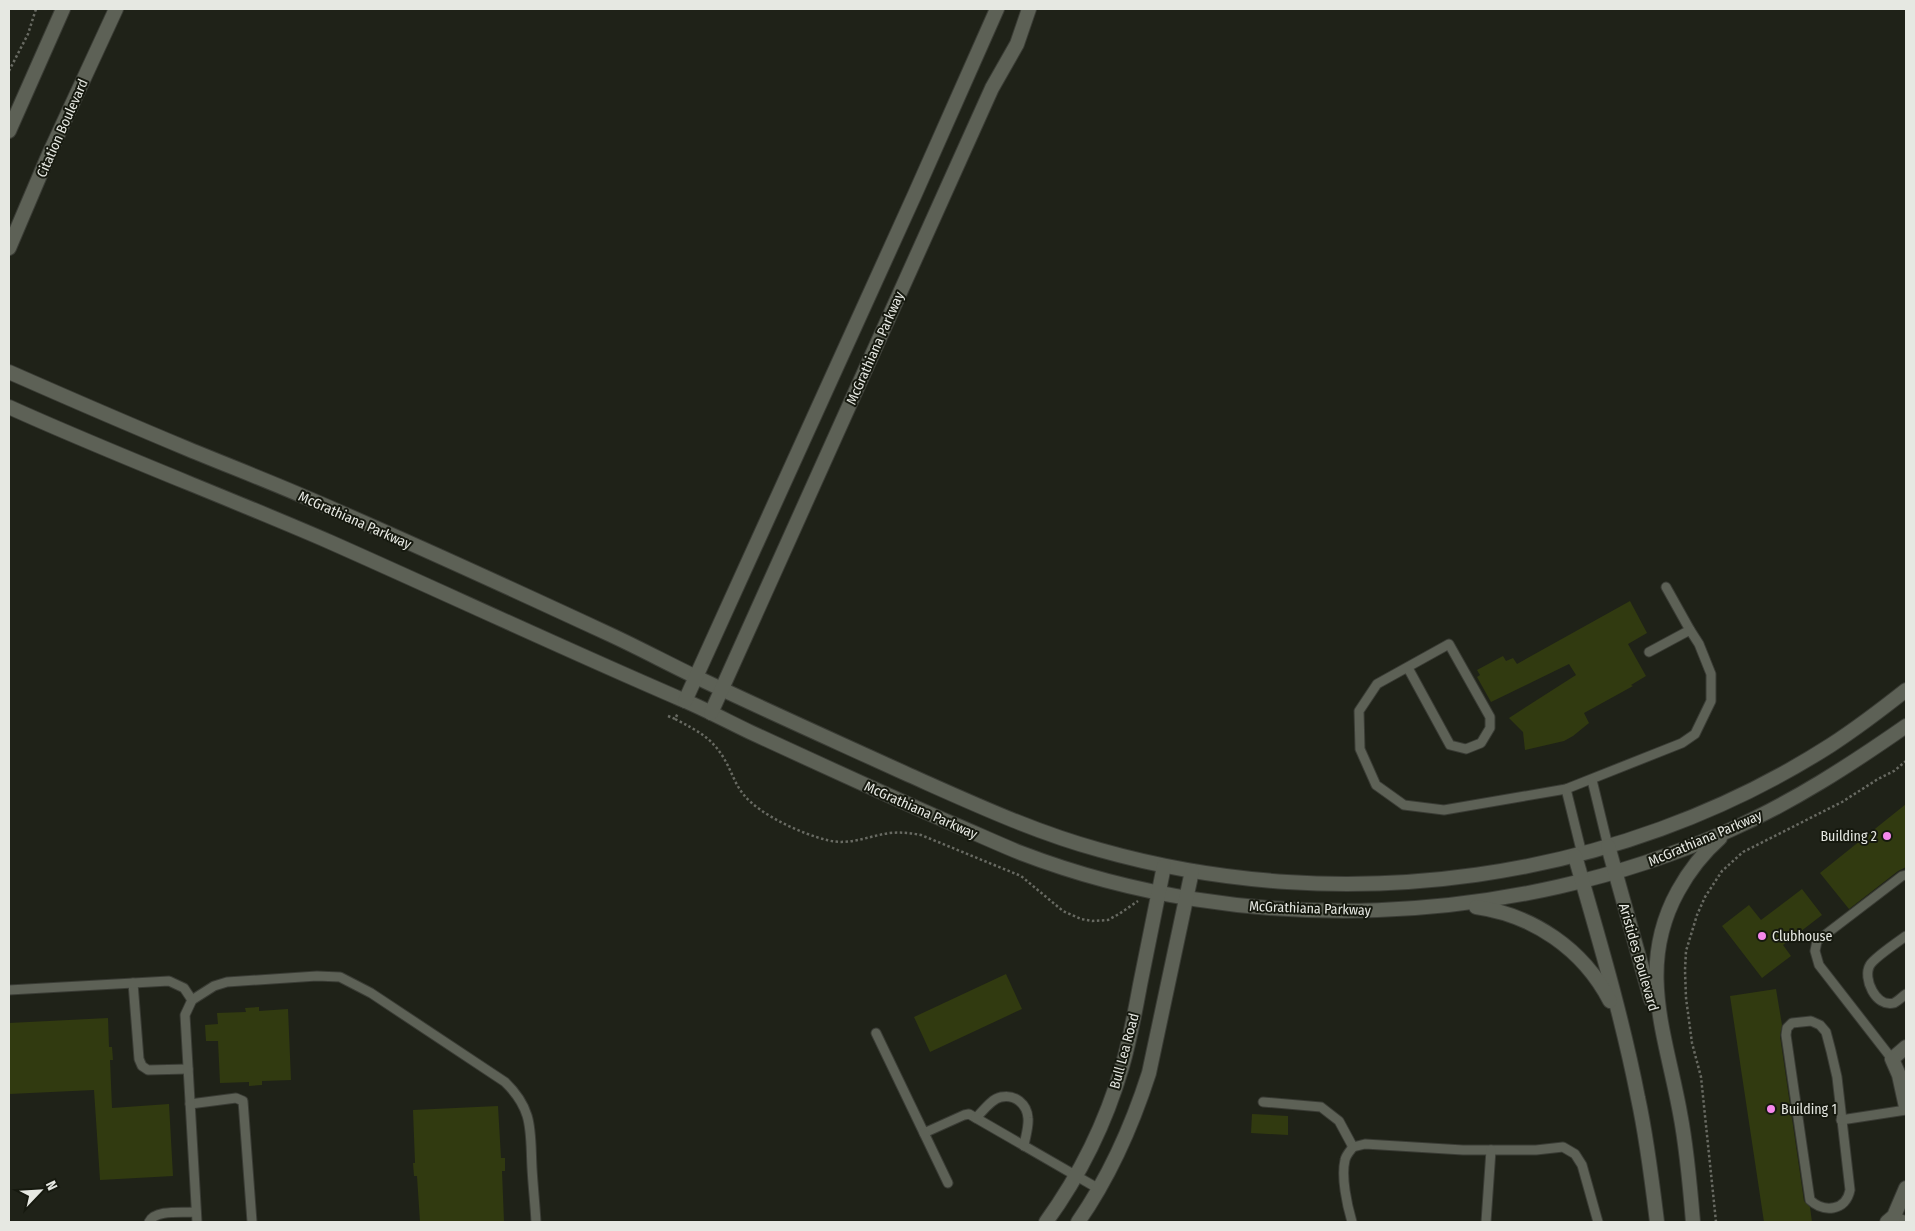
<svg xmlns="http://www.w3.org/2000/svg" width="1915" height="1231" font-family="'Fira Sans Condensed',sans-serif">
<rect width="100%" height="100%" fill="#1f2218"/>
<g fill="#313a10">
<path d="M 1630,601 L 1647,633 L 1628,644 L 1646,676 L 1631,685 L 1633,686 L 1584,713 L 1589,723 L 1573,736 L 1564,741 L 1525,750 L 1523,732 L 1509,718 L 1576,675 L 1569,664 L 1491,702 L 1477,677 L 1480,675 L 1477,670 L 1503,656 L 1506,661 L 1513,658 L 1517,664 Z"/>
<path d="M 1906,804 L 1906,867 L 1898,871 L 1849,909 L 1820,873 Z"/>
<path d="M 1802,889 L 1822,915 L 1783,945 L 1791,956 L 1762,978 L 1722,926 L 1749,905 L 1761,920 Z"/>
<path d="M 1006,974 L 1022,1009 L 930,1052 L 914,1017 Z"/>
<path d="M 1776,989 L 1782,1025 L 1780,1036 L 1804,1201 L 1810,1207 L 1812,1222 L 1764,1222 L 1730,996 Z"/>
<path d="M 259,1007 L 259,1011 L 288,1009 L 291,1080 L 262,1081 L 262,1085 L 249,1086 L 249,1082 L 220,1083 L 218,1041 L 206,1041 L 205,1025 L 218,1024 L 217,1013 L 246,1012 L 245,1008 Z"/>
<path d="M 108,1018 L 109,1047 L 112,1047 L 113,1060 L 110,1060 L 112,1108 L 169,1104 L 173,1176 L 100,1180 L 94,1090 L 9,1094 L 9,1023 Z"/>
<path d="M 498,1106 L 501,1158 L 505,1158 L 505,1171 L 502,1171 L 504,1222 L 420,1222 L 417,1176 L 414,1176 L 413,1163 L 415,1163 L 413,1110 Z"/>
<path d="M 1252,1114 L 1288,1116 L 1288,1135 L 1251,1133 Z"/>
</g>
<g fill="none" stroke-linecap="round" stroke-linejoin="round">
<defs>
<g id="service">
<path d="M 1666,587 L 1690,630"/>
<path d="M 1408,668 L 1450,745 L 1466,749 L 1481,743 L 1490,728 L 1490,717 L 1449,644 L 1377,684 L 1359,711 L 1360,749 L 1376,785 L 1404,805 L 1444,810 L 1566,789 L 1682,743 L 1695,734 L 1711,701 L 1711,674 L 1699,644 L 1690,630 L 1649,652"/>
<path d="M 1592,780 L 1608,846"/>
<path d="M 1566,789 L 1582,854"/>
<path d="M 1906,936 C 1899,941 1874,958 1870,965 C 1862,978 1876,1008 1894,1003 C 1898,1001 1903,996 1906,994"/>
<path d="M 133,983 L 139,1059 L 142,1066 L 148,1070 L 188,1069"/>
<path d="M 9,990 L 169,981 L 184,988 L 192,1000"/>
<path d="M 1811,1021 L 1820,1025 L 1826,1032 L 1831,1051 L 1837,1077 L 1850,1190 C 1846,1211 1824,1213 1810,1200 L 1786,1035 L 1787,1028 L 1792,1023 Z"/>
<path d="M 876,1033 L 924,1133 L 964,1115 L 969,1114 L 1099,1189"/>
<path d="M 1892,1059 L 1819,965 L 1815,951 L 1817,941 L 1902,876 L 1906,875"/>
<path d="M 1263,1102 L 1321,1107 L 1339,1121 L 1353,1147"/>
<path d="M 190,1104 L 236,1098 L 243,1101 L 252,1222"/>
<path d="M 976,1118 C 983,1111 991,1099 1001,1097 C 1015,1094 1027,1104 1028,1118 C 1029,1127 1025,1138 1024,1146"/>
<path d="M 1841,1120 L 1906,1110"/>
<path d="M 924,1133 L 948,1183"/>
<path d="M 1894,1216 L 1906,1221"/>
<path d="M 149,1222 C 155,1209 183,1213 196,1212"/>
<path d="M 197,1222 L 185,1015 L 192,1000 L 214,986 L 227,982 L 317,976 L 340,977 L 371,993 L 505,1082 C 534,1110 530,1131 532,1168 C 533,1186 535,1204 536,1222"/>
<path d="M 1352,1222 C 1347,1205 1341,1177 1345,1160 C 1346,1155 1350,1151 1353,1147 L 1365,1144 L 1463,1150 L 1536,1150 L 1563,1147 L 1575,1154 L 1582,1165 L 1598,1222"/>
<path d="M 1486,1222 L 1491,1150"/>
</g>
<g id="minor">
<path d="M 9,372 C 68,398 128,424 188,449 C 229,466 271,482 312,500 C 412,543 512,589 611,635 C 639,648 667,663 694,676 C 765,710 837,742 909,775 C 972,803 1034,832 1100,850 C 1344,919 1617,882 1831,745 C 1857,728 1882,709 1906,690"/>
<path d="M 9,407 C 115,455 224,496 330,542 C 445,593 560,647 676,697 C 701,707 725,720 750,732 C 815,762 880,792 946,821 C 971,831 996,843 1021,853 C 1245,939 1512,927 1730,830 C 1793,802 1850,765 1906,726"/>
<path d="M 685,701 L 915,194 L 997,9"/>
<path d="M 711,713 L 992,88 L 1017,44 L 1029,9"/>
<path d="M 1608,846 L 1651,1000"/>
<path d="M 1575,856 C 1598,936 1622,1016 1638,1098 C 1647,1139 1652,1181 1657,1222"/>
<path d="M 1476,907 C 1533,915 1583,949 1610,1001"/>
<path d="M 1906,1047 L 1892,1059 L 1899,1075 L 1906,1107"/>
<path d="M 1046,1222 C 1080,1175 1106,1122 1122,1067 C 1130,1040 1135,1012 1140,985 C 1148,946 1156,906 1164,866"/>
<path d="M 1078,1222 C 1110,1176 1132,1126 1149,1073 L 1192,871"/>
<path d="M 1693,1222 C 1690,1185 1687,1149 1680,1113 C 1666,1035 1636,967 1678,891 C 1689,871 1703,853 1720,838"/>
<path d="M 1887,1222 L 1894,1216 L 1906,1188"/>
</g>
<g id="secondary">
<path d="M 9,131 L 63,9"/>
<path d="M 9,248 L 49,154 L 116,9"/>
</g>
</defs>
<use href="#service" stroke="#3a3c35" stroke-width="11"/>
<use href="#minor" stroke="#3a3c35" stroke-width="16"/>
<use href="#secondary" stroke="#3a3c35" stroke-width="16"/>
<g stroke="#686a62" stroke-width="2.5" stroke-dasharray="2.5 2.5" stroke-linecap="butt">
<path d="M 9,71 L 28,34 L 36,9"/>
<path d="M 668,716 L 675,719 L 678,713"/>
<path d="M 675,719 C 698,731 713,738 726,762 C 732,773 736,786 744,795 C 760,815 802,834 827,840 C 849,846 868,836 890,833 C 901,832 911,833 921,835 L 1021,876 L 1063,911 L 1081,919 L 1092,921 L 1108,920 L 1119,914 L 1138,901"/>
<path d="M 1716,1222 L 1701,1077 L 1692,1043 L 1686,998 L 1685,970 L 1686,951 L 1697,915 L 1705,897 L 1722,871 L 1743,852 L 1842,802 L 1878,779 L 1894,771 L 1906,761"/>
</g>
<use href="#service" stroke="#5d6156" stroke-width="9"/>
<use href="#minor" stroke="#5d6156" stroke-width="14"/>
<use href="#secondary" stroke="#5d6156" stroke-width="14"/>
</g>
<g fill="#f688ec" stroke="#16190f" stroke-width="2">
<circle cx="1887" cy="836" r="5"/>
<circle cx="1762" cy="936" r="5"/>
<circle cx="1771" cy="1109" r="5"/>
</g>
<g text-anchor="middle" stroke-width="4" stroke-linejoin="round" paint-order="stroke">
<g font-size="14" fill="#e6e8e2" stroke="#16190f">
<text transform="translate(62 128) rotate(-66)" y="5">Citation Boulevard</text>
<text transform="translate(875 348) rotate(-66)" y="5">McGrathiana Parkway</text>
<text transform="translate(355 520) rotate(24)" y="5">McGrathiana Parkway</text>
<text transform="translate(921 810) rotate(24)" y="5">McGrathiana Parkway</text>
<text transform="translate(1705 838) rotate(-23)" y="5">McGrathiana Parkway</text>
<text transform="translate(1310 908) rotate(2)" y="5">McGrathiana Parkway</text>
<text transform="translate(1639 957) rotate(74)" y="5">Aristides Boulevard</text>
<text transform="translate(1124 1051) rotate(-75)" y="5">Bull Lea Road</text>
</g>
<g font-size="14" fill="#e6e8e2" stroke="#16190f" text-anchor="start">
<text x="1877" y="841" text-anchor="end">Building 2</text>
<text x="1772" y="941">Clubhouse</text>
<text x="1781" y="1114">Building 1</text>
</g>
</g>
<rect width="1915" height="1231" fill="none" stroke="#e6e8e2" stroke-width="20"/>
<g transform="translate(40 1191) rotate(65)" stroke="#16190f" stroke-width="4" paint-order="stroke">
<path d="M0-4L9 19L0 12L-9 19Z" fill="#e6e8e2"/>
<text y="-8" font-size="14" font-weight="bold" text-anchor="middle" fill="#e6e8e2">N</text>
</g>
</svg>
